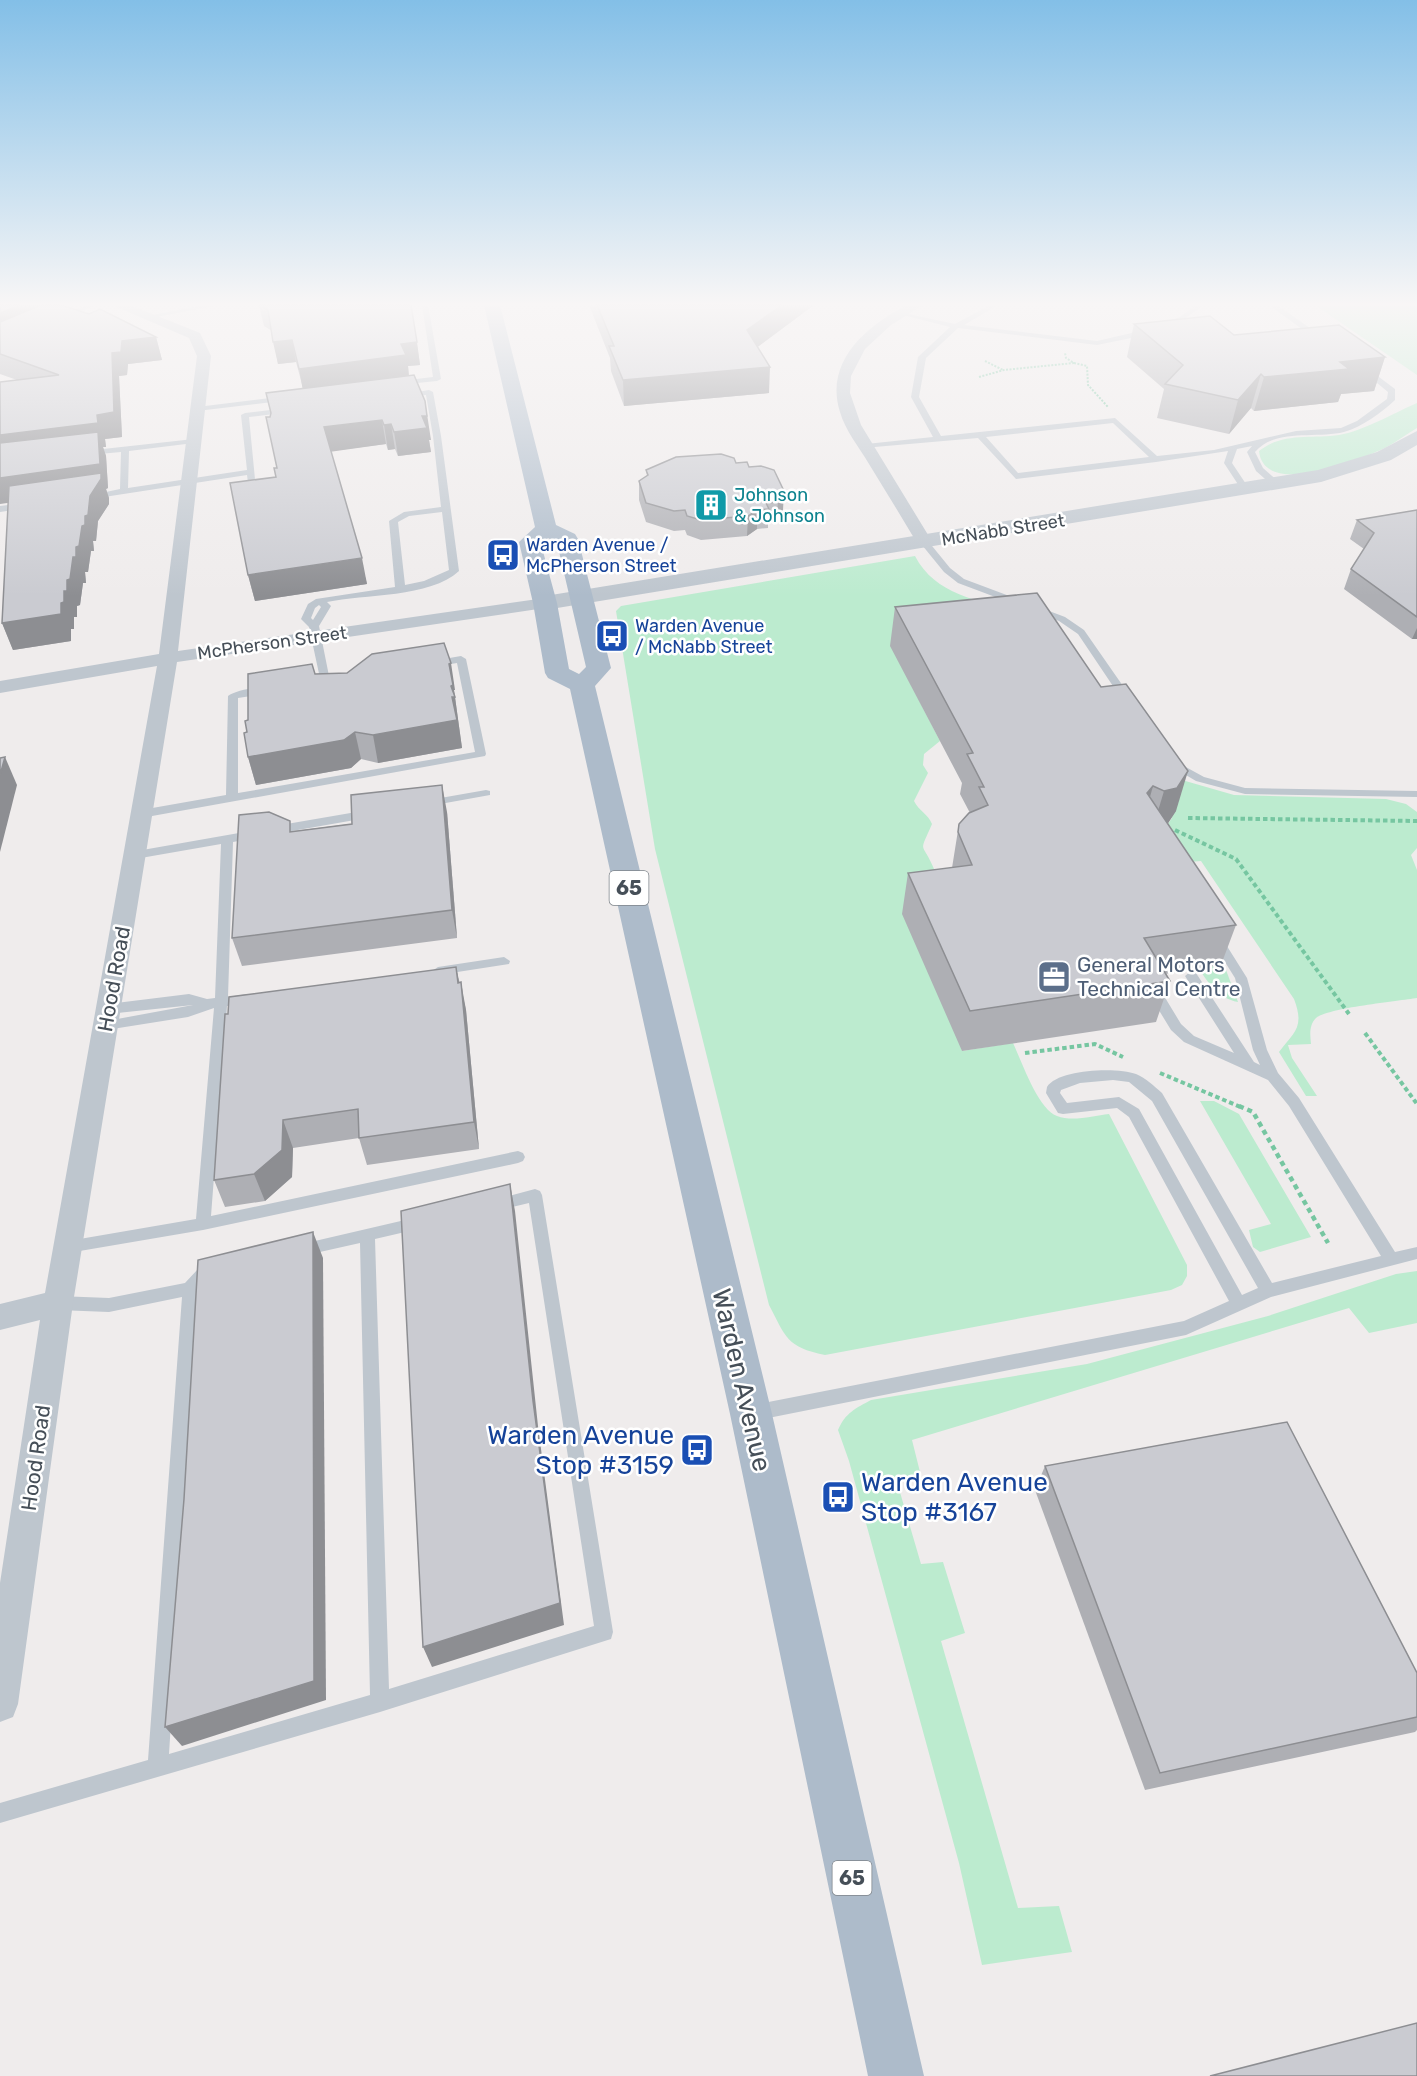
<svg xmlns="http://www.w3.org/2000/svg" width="1417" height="2076" font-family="Rubik,sans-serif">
<rect width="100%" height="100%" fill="#efecec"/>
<g fill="#bcebcf">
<path d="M 1315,305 L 1417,305 L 1417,375 Z"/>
<path d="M 1417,403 L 1417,428 C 1407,434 1396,442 1385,448 C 1359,460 1264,499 1259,451 C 1283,432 1311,439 1339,435 C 1363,431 1394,413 1417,403 Z"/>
<path d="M 915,556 C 935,595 979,600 1017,613 L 891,646 L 940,741 L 924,754 L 923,765 L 928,773 L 914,801 C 919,811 928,814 932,824 C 918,856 922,840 934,869 L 930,877 L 962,1051 L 1013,1043 C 1022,1062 1038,1109 1057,1116 C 1072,1122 1093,1116 1109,1114 L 1187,1265 L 1187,1276 L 1182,1285 L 1171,1290 L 825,1355 C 786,1347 786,1337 769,1305 L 655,849 L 616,611 L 621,606 Z"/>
<path d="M 1175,778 L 1234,795 L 1386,799 L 1406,804 L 1417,812 L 1417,848 L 1411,855 L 1417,870 L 1417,998 C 1399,1001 1327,1008 1316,1018 C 1309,1025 1310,1034 1311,1044 L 1288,1045 L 1292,1058 L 1317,1096 L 1306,1096 L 1279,1052 C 1294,1032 1305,1028 1294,999 L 1201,861 L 1177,863 L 1165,828 L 1172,818 Z"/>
<path d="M 1221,965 L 1226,970 L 1238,1002 C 1218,998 1210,985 1199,969 Z"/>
<path d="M 1200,1101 L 1214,1101 L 1239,1114 L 1311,1237 L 1260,1252 L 1253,1247 L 1249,1230 L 1271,1224 Z"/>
<path d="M 1417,1271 L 1417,1323 L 1369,1333 L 1349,1308 L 912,1440 L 921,1476 L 897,1482 L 921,1564 L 943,1562 L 965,1633 L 941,1641 L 1018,1908 L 1059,1906 L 1072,1952 L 982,1965 L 959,1863 L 849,1461 L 838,1430 C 845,1413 856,1408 871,1400 L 1087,1364 L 1268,1316 L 1396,1274 Z"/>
</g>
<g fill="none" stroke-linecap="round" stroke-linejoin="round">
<g stroke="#76c6a1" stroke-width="2" stroke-dasharray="2 1.5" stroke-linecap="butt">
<path d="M 985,361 L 1003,370"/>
<path d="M 1074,363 L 1087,366 L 1088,385 L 1108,407"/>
<path d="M 979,377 L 1004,370 L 1074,363 L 1066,358 L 1065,353"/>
</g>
<g stroke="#76c6a1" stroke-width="4" stroke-dasharray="4.5 3" stroke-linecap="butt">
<path d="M 1188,818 L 1417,821"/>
<path d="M 1175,830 L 1236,859 L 1349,1014"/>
<path d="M 1365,1033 L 1417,1104"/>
<path d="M 1025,1053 L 1095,1044 L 1123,1057"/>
<path d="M 1160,1073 L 1243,1108"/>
</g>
<path stroke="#76c6a1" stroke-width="4.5" stroke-dasharray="5 4" stroke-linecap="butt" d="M 1239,1106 L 1253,1112 L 1328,1243"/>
<g fill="#bec6ce" fill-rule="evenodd">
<path d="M 86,305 L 95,305 L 66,318 L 61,317 Z"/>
<path d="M 203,305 L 219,305 L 146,319 L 143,317 Z"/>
<path d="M 422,305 L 428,305 L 441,379 L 437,381 L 397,385 L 396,383 L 400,381 L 433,377 Z"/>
<path d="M 990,305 L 998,305 L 964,325 L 1097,341 L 1136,332 L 1180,317 L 1196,305 L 1204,305 L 1184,319 L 1141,336 L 1097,345 L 958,328 L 926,358 L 919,397 L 941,436 L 1115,418 L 1157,456 L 1214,450 L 1296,431 L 1341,428 L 1357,421 L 1387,399 L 1388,392 L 1360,369 L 1360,365 L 1363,365 L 1395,389 L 1395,400 C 1381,413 1362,427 1344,432 C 1316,439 1275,428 1255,452 L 1263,468 L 1279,482 L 1279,486 L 1273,486 L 1256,471 L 1247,452 L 1252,446 L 1237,449 L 1232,463 L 1250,490 L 1246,493 L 1243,492 L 1224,463 L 1228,451 L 1156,462 L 1016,479 L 978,438 L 863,448 L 863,444 L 866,444 L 933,437 L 911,397 L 918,357 L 950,327 L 899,314 L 899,312 L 955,324 ZM 1113,423 L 1149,457 L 1018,473 L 986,437 Z"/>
<path d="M 1269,305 L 1277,305 L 1324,338 L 1317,340 Z"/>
<path d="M 429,390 L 433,392 L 441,436 L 459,571 C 430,598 364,594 327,602 L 331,606 L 319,626 L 330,681 L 325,684 L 321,683 L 309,627 L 301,619 L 308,604 L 316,599 L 395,587 L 389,521 L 404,512 L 441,507 L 433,436 L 426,395 L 404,397 L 400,395 ZM 442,512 L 449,570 L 424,581 L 405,585 L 398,522 L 409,516 ZM 319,605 L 321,607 L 313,620 L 311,618 L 315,608 Z"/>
<path d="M 286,396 L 290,398 L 289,400 L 197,411 L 193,409 L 197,407 Z"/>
<path d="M 287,408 L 290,408 L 290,412 L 249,417 L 257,500 L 250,498 L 247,475 L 91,499 L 87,496 L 120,489 L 121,452 L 88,455 L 84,453 L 85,451 L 194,439 L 198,441 L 194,443 L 129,451 L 128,488 L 247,470 L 241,415 L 245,413 Z"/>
<path d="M 24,503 L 27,504 L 27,508 L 0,512 L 0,506 Z"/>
<path d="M 922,541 L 928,541 L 950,568 L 964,579 L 1065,617 L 1084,630 L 1132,699 L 1131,701 L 1123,701 L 1078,634 L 1059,621 L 958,583 L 944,572 L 922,545 Z"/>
<path d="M 461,656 L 466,659 L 486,754 L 485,756 L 141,818 L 135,814 L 141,810 L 226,795 L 228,696 C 236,690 262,685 270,691 L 265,694 L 238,698 L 238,793 L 475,752 L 457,663 L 432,667 L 427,664 L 432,661 Z"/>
<path d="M 1173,760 L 1204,777 L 1245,788 L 1417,791 L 1417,797 L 1245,794 L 1196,781 L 1169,765 L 1169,761 Z"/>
<path d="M 486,790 L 490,791 L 490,795 L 429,806 L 423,803 L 429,800 Z"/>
<path d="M 368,810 L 374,814 L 372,817 L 275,834 L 269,830 L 275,826 Z"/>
<path d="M 256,830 L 260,831 L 262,834 L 260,837 L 233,842 L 228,997 L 247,994 L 254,999 L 247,1004 L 227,1006 L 211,1216 L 518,1151 L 523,1153 L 525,1157 L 523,1161 L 518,1163 L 203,1230 L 68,1253 L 63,1252 L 60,1247 L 63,1242 L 68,1241 L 196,1219 L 214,1008 L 188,1017 L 106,1030 L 101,1028 L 99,1025 L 101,1022 L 193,1005 L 108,1014 L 101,1009 L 108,1004 L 189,994 L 207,999 L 215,998 L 221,844 L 135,859 L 129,855 L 131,852 Z"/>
<path d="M 1216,934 L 1220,935 L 1247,978 L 1267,1050 L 1278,1073 L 1299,1098 L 1395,1252 L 1417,1247 L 1417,1259 L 1271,1297 L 1186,1335 L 753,1421 L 747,1418 L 745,1413 L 747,1408 L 753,1405 L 1184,1321 L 1229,1301 L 1129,1117 L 1117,1108 L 1063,1114 L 1058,1113 L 1046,1093 L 1047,1087 C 1058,1069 1117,1067 1136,1074 C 1146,1078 1154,1086 1162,1093 L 1272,1283 L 1381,1256 L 1289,1106 L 1268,1080 L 1184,1042 L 1171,1030 L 1146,989 L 1153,984 L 1158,986 L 1181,1024 L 1194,1036 L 1234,1053 L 1185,976 L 1191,971 L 1196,973 L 1254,1062 L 1260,1065 L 1253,1050 L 1235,978 L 1210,938 ZM 1113,1080 L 1129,1082 L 1152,1101 L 1258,1288 L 1242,1295 L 1139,1109 L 1119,1097 L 1067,1103 L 1060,1093 L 1061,1090 L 1080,1083 Z"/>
<path d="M 504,957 L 510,961 L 509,964 L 438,975 L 432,971 L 438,967 Z"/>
<path d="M 535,1189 L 540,1191 L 542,1195 L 613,1632 L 611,1639 L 380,1712 L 0,1823 L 0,1803 L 148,1760 L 182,1297 L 109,1312 L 58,1310 L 52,1308 L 50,1303 L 52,1298 L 58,1296 L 109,1298 L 185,1283 L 198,1269 L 211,1265 L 217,1267 L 219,1272 L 217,1277 L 209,1279 L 198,1291 L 169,1754 L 370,1695 L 360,1243 L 302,1256 L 297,1255 L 294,1250 L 297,1245 L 302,1244 L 418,1217 L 423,1219 L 426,1223 L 423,1227 L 418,1229 L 375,1239 L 389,1689 L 594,1626 L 529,1203 L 495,1211 L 490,1209 L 487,1205 L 490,1201 Z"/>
</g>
<g fill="#bec6ce" fill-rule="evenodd">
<path d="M 112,305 L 130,305 L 200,333 L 211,356 L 178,651 L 545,598 L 554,603 L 545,608 L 177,662 L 73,1303 L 18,1704 L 13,1717 L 0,1722 L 0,1583 L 40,1320 L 0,1330 L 0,1304 L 45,1293 L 157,666 L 0,693 L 0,681 L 159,654 L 197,356 L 189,338 Z"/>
<path d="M 907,305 L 923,305 L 891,325 L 865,349 L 851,376 L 850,393 L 861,425 L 933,543 L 925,548 L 917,543 C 901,516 885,490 869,464 C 859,447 845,430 840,412 C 824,362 866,326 907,305 Z"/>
</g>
<path fill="#bec6ce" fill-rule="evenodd" d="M 1417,431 L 1417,445 L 1391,460 L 1321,482 L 545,610 L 537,608 L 533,603 L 537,598 L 545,596 L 1318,470 L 1377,452 Z"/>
<path fill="#adbbca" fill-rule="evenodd" d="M 484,305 L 500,305 L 556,525 L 575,534 L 578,539 L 611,668 L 595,686 L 772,1414 L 924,2076 L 868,2076 L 730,1414 L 570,689 L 548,678 L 545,673 L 533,603 L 519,542 L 535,527 ZM 548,538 L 557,543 L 586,667 L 579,674 L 569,669 L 557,603 L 541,544 Z"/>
</g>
<g fill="#aeafb4">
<path d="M 0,305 L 40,305 L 156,337 L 162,360 L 128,364 L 127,375 L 119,376 L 122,437 L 105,439 L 106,447 L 103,447 L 106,456 L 108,488 L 106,489 L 109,498 L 109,504 L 98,521 L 96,541 L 93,541 L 94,551 L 91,551 L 88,572 L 85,572 L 86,583 L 83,583 L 80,605 L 77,606 L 77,617 L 74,617 L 74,629 L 71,629 L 71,641 L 13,650 L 2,623 L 17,380 L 0,374 Z"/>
<path d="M 259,305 L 411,305 L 420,365 L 408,366 L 409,375 L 431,440 L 429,440 L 431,452 L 398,456 L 395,449 L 388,450 L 386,444 L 331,451 L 367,584 L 255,601 L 248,575 L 276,477 L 277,468 L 270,417 L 303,388 L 296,362 L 278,364 L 272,331 L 264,326 Z"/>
<path d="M 589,305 L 814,305 L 757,347 L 769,393 L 624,406 L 611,371 L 610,358 Z"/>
<path d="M 1134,324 L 1234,335 L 1385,357 L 1374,391 L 1341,394 L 1338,402 L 1254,411 L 1251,408 L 1229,434 L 1157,418 L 1164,389 L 1127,357 Z"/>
<path d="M 736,463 L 749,467 L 761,466 L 783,510 L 777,514 L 777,521 L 768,522 L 768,528 L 757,529 L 747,536 L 701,540 L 687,535 L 685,530 L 674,531 L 646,522 L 639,500 L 639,481 L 647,476 L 646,470 Z"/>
<path d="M 1417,510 L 1417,639 L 1412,639 L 1344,589 L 1351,569 L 1364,549 L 1350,539 L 1357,520 Z"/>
<path d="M 895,607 L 1101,687 L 1176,811 L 1167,824 L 1236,925 L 1221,965 L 1165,974 L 1170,981 L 1156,1022 L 962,1051 L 902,914 L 908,873 L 952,868 L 959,824 L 970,813 L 960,794 L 962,783 L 890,646 Z"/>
<path d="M 315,674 L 455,690 L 454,690 L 462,748 L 378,763 L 361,759 L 351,768 L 256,785 L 248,757 L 247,732 L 248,720 Z"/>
<path d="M 447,812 L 457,938 L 242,966 L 232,938 L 293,831 Z"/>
<path d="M 456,967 L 466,1010 L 479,1149 L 367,1165 L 359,1138 L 293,1148 L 292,1177 L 265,1201 L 225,1207 L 214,1180 Z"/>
<path d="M 1045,1466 L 1417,1673 L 1417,1730 L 1415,1732 L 1145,1790 L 1035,1490 Z"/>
</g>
<g fill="#8d8e92">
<path d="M 19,305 L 40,305 L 44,320 L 0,339 L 0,313 Z"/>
<path d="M 782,305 L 814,305 L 747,355 L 747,330 Z"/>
<path d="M 156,337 L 162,360 L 128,364 L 127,375 L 119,376 L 122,437 L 105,439 L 106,447 L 103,447 L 106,456 L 108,488 L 106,489 L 109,498 L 109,504 L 98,521 L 96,541 L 93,541 L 94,551 L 91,551 L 88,572 L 85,572 L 86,583 L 83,583 L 80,605 L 77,606 L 77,617 L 74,617 L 74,629 L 71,629 L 71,641 L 13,650 L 2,623 L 61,603 L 90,496 L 93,491 L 0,504 L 0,435 L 97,415 L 112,353 L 122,341 Z"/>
<path d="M 292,340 L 296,362 L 278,364 L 273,342 Z"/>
<path d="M 417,342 L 420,365 L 408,366 L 409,378 L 303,391 L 299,369 L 401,344 Z"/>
<path d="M 1385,357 L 1374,391 L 1341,394 L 1338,402 L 1254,411 L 1264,377 L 1340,362 Z"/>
<path d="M 770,367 L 769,393 L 624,406 L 623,380 Z"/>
<path d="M 1261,374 L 1251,408 L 1229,434 L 1238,400 Z"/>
<path d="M 425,401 L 431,440 L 429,440 L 431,452 L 398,456 L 394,432 L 422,416 Z"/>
<path d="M 382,420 L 386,444 L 329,452 L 324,427 Z"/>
<path d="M 391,424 L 395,449 L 388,450 L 384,425 Z"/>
<path d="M 784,491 L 783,510 L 777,514 L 778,502 L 775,497 Z"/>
<path d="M 757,510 L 757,529 L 747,536 L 748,516 Z"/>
<path d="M 362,558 L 367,584 L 255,601 L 248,575 Z"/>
<path d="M 1417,628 L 1417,639 L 1412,639 Z"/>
<path d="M 451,663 L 455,690 L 454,690 L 462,748 L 378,763 L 373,735 L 452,697 L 449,664 Z"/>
<path d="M 355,732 L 361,759 L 351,768 L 256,785 L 248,757 Z"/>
<path d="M 5,757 L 17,785 L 0,852 L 0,775 Z"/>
<path d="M 1188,771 L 1176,811 L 1165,828 L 1152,831 L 1164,791 Z"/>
<path d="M 442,785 L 447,812 L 457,938 L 452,910 Z"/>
<path d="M 1153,786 L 1142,826 L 1147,793 Z"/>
<path d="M 456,967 L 462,998 L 461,982 L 466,1010 L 479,1149 L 474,1122 Z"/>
<path d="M 283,1120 L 293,1148 L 292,1177 L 265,1201 L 254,1174 Z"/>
<path d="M 510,1184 L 515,1211 L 538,1426 L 564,1625 L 432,1667 L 423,1647 L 533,1401 Z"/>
<path d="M 313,1232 L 323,1258 L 326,1700 L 182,1746 L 165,1727 Z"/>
</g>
<g fill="#cacbd1" stroke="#8d8e92" stroke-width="1.5">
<path d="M 0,305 L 19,305 L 0,313 Z"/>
<path d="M 41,305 L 61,305 L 89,314 L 100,309 L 156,337 L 122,341 L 121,352 L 112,353 L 114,412 L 97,415 L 98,423 L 0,435 L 0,382 L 59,375 L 0,354 L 0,322 Z"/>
<path d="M 260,305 L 411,305 L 417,342 L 401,344 L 406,355 L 299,369 L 292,340 L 273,342 L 268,310 Z"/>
<path d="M 597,305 L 782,305 L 747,330 L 770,367 L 623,380 L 609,346 L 614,346 Z"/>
<path d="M 1210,316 L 1234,335 L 1339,325 L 1385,357 L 1340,362 L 1349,369 L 1264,377 L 1261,374 L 1238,400 L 1165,384 L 1183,365 L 1134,324 Z"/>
<path d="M 414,375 L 425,401 L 427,416 L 422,416 L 427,428 L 394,432 L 391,424 L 384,425 L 382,420 L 324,427 L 362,558 L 248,575 L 230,483 L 276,477 L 274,468 L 277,468 L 266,417 L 270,417 L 271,413 L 266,393 Z"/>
<path d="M 98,432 L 100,464 L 0,478 L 0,443 Z"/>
<path d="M 721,454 L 734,458 L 736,463 L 747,462 L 749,467 L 761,466 L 774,470 L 784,491 L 775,497 L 778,502 L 766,503 L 769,509 L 757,510 L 748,516 L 701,520 L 687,516 L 685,510 L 674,511 L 646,503 L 639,481 L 648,475 L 646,470 L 676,457 Z"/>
<path d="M 101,473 L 101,479 L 90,496 L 88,515 L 85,516 L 85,525 L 82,526 L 79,546 L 76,547 L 76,557 L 73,557 L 70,579 L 67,580 L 67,591 L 64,591 L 64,602 L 61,603 L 61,614 L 2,623 L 9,486 Z"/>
<path d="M 1417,510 L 1417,617 L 1351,569 L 1374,533 L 1357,520 Z"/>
<path d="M 1037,593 L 1101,687 L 1126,684 L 1188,771 L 1177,788 L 1164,791 L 1153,786 L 1147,793 L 1236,925 L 1144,938 L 1170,981 L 970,1011 L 908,873 L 972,865 L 958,832 L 959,824 L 969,813 L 988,805 L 979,787 L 984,787 L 967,754 L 973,753 L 895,607 Z"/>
<path d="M 444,643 L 451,663 L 449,664 L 453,685 L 451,686 L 455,697 L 452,697 L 457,720 L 373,735 L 355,732 L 344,740 L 248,757 L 244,733 L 247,732 L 245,721 L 248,720 L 248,674 L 312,664 L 315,674 L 347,673 L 372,654 Z"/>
<path d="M 5,757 L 0,775 L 0,758 Z"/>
<path d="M 442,785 L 452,910 L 232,938 L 239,815 L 269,812 L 290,821 L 290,832 L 352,824 L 351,795 Z"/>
<path d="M 456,967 L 458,983 L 461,982 L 474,1122 L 359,1138 L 358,1109 L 283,1120 L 282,1150 L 254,1174 L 214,1180 L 225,1014 L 228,1014 L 229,997 Z"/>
<path d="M 510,1184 L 533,1401 L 560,1603 L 423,1647 L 401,1211 Z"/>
<path d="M 313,1232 L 314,1681 L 165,1727 L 184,1499 L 198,1260 Z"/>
<path d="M 1287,1422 L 1417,1673 L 1417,1717 L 1160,1773 L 1045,1466 Z"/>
<path d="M 1417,2023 L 1417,2076 L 1210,2076 Z"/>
</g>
<linearGradient id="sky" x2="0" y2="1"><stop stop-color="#83bfe7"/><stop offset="0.51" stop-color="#f8f6f6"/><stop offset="1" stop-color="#f8f6f6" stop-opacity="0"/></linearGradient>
<rect width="1417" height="596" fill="url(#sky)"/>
<defs>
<symbol id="building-square" viewBox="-11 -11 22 22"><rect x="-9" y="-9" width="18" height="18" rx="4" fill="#0f9aa8" stroke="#fff"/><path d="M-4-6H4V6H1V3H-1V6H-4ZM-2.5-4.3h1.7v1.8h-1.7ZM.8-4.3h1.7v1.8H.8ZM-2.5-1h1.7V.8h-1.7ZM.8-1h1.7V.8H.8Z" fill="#fff"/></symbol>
<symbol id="bus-square" viewBox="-11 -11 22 22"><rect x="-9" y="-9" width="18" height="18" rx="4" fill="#1a4fb4" stroke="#fff"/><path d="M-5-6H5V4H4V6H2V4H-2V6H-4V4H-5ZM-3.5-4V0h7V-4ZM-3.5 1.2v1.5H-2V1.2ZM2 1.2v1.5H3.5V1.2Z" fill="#fff"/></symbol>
<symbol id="office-square" viewBox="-11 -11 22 22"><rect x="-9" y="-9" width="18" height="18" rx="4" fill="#5c6f8a" stroke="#fff"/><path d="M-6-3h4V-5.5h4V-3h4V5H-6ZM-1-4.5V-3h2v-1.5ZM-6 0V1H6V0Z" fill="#fff"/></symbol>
</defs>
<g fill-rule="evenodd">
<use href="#building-square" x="692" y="486" width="38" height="38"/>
<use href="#bus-square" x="484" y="536" width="38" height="38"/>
<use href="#bus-square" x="593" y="617" width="38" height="38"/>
<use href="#office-square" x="1035" y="958" width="38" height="38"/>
<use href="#bus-square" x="678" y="1431" width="38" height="38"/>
<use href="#bus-square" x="819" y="1478" width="38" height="38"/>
</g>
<g text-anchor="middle" stroke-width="5" stroke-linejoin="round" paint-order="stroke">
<g font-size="18" fill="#0d838f" stroke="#fff" text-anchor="start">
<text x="734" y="501">Johnson<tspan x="734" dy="21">&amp; Johnson</tspan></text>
</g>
<g font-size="18" fill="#464f58" stroke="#fff">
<text transform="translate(1003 530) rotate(-9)" y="6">McNabb Street</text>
<text transform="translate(272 643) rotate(-8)" y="6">McPherson Street</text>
</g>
<g font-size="18" fill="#164399" stroke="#fff" text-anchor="start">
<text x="526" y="551">Warden Avenue /<tspan x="526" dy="21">McPherson Street</tspan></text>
<text x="635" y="632">Warden Avenue<tspan x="635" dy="21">/ McNabb Street</tspan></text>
</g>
<g fill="#fff" stroke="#7e848a" stroke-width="1.5">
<rect x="609.5" y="871" width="39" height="34" rx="4.5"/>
<rect x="832.5" y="1861" width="39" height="34" rx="4.5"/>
</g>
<g font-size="20" font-weight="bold" fill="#464f58">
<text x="629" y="895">65</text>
<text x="852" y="1885">65</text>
</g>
<g font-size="21" fill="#4e5e75" stroke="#fff" text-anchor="start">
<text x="1077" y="972">General Motors<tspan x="1077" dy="24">Technical Centre</tspan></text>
</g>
<g font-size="21" fill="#464f58" stroke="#fff">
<text transform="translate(114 979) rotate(-80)" y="7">Hood Road</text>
<text transform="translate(36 1458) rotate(-82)" y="7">Hood Road</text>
</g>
<g font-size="26" fill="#464f58" stroke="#fff">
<text transform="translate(742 1380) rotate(77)" y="9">Warden Avenue</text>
</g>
<g font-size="26" fill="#164399" stroke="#fff" text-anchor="end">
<text x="674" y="1444">Warden Avenue<tspan x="674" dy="30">Stop #3159</tspan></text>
<text x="861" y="1491" text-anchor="start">Warden Avenue<tspan x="861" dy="30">Stop #3167</tspan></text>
</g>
</g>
</svg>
